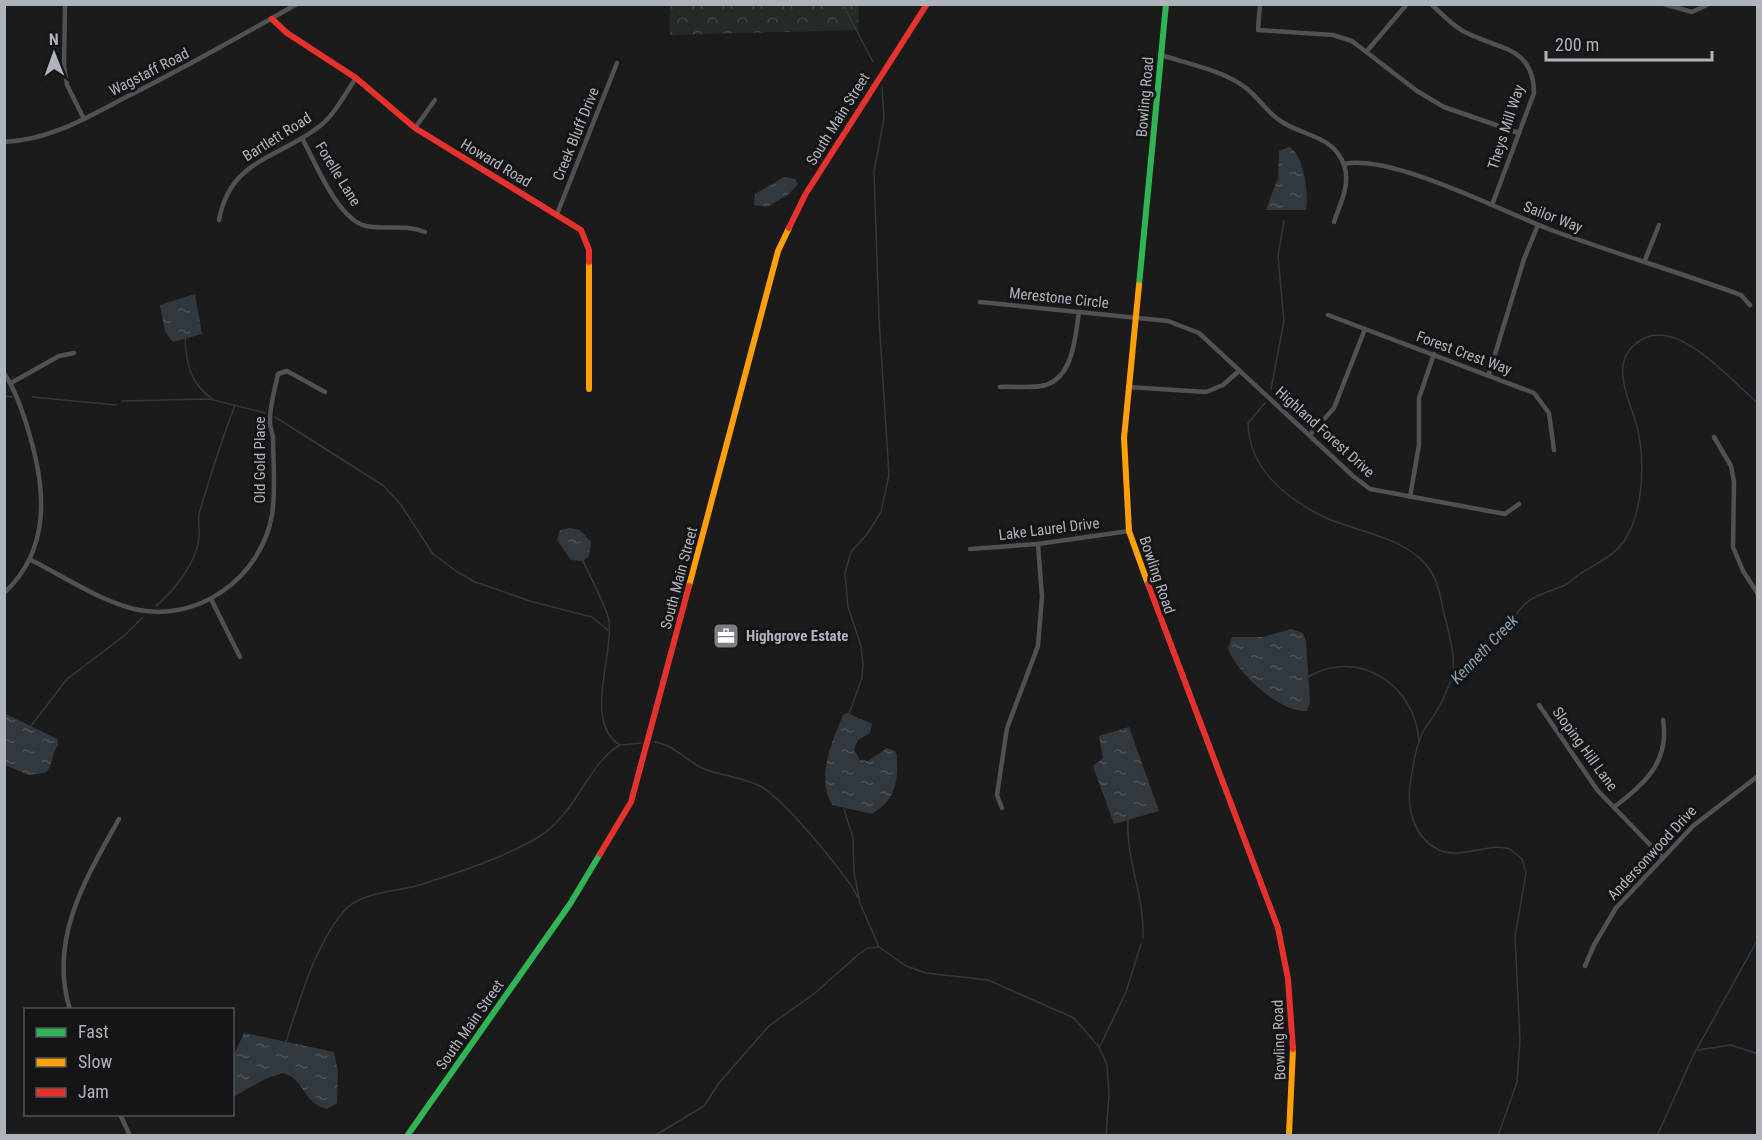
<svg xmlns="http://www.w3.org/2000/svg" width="1762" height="1140" font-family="'Roboto Condensed',sans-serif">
<defs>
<pattern id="park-crowns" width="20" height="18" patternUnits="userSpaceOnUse" patternTransform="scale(1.5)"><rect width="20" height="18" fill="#242a24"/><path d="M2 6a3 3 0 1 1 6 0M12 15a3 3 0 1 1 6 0" fill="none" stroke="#414642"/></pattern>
<pattern id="water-ripples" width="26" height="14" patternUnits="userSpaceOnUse" patternTransform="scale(1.5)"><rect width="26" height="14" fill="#32393e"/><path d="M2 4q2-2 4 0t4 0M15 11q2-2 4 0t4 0" fill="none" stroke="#4d5358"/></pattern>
</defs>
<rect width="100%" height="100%" fill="#1b1b1b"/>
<path fill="url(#park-crowns)" d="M 670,5 L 859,5 L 858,30 L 670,35 Z"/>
<g fill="url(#water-ripples)">
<path d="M 1289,147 C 1304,154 1309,195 1306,210 L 1266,210 L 1278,178 L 1279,151 Z"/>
<path d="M 784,177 L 795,179 L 798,184 L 789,194 L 767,207 L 754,205 L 755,194 Z"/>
<path d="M 195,294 L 202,334 L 173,342 L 165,332 L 160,305 Z"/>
<path d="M 570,528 L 580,530 L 591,542 L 589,556 L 583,561 L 571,560 L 557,540 L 560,530 Z"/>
<path d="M 1291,629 L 1303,633 L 1306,641 L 1310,702 L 1307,711 C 1281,714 1235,671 1228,648 L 1232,637 L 1263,637 Z"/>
<path d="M 4,713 L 57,739 L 58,745 C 51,754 53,767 45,773 L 29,775 L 5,765 Z"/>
<path d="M 847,713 L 872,724 L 870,733 L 858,740 L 854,750 L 860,760 L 868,761 L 887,748 L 895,751 L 897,755 C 898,781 896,800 872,814 L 832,805 C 816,776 832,742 843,715 Z"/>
<path d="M 1129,727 L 1159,811 L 1114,824 L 1093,766 L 1103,758 L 1099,736 Z"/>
<path d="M 244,1033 L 334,1052 L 338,1071 L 337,1103 L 327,1109 C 303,1104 305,1079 283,1073 L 265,1079 L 233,1097 L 233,1057 Z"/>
</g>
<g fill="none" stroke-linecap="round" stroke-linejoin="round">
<g stroke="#32393e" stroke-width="1.5">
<path d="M 843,4 L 873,62"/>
<path d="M 185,337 C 186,364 190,384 214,400"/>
<path d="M 1271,389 L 1284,321 L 1278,256 L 1284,221"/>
<path d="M 4,396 L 12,397"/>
<path d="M 32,397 L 116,405"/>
<path d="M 122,401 L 209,399 L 265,413"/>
<path d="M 1265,403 L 1248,423 C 1249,468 1285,498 1324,517 C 1358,533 1411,537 1432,573 C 1440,586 1441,603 1445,617 C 1450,637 1455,655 1453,675"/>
<path d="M 275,417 L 384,486 L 401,505 L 433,554 L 456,571 L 475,582 L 533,602 L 592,617 L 608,630"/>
<path d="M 583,561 C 590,577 606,605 609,621 C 614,653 583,723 620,745 L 641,743"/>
<path d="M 156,606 C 174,591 197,562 199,537 C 200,528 197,518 200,510 C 211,474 222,439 235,405"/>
<path d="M 1308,677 C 1358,647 1416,685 1419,742"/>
<path d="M 849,714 L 862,678 L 863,664 L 861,646 L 848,607 L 845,573 L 851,552 L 867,534 L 881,512 L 889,475 L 879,318 L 874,172 L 884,118 L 882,87"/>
<path d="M 31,726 L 67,679 L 124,636 L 143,617"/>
<path d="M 654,742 C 673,744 685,760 702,768 C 721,776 742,777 760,786 C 784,799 844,872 858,897"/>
<path d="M 844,809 L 853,838 L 854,872 L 860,903 L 879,947 L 906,966 L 926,973 L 988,980 L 1074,1018 L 1099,1047 L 1107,1065 L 1109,1095 L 1106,1136"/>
<path d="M 1128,820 C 1126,861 1145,897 1143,938"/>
<path d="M 285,1045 C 300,1000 313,949 343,912 C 360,891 398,892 423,884 C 460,872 508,856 540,836 C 577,813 588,763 620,745"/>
<path d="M 1100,1046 L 1126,992 L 1141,944"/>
<path d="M 1698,1050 L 1731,1045 L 1758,1054"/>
<path d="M 654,1136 L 704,1106 L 719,1083 L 769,1026 L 815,993 L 859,954 L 868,948 L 879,947"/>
<path d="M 1498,1136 L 1517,1082 L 1520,1039 L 1515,937 L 1526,873 L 1522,859 L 1510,849 C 1487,842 1462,860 1439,850 C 1414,838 1407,810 1410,785 C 1413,768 1415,748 1423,732 C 1428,723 1435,715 1440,705 C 1446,695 1448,683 1456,673 C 1469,658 1486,648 1500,634 C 1511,624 1517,609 1530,600 C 1540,593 1552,591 1563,586 C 1570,583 1575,577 1581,573 C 1597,563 1613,557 1624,541 C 1643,514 1645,463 1638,431 C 1632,402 1603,358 1645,338 C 1682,321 1733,383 1758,403"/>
<path d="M 1657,1136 L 1694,1054 L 1758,939"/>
</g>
<g stroke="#515154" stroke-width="4.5">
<path d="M 65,4 L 64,67 L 67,85 L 84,119"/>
<path d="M 1260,4 L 1258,30 L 1333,35 L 1352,41 L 1417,91 L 1444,107 L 1519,133"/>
<path d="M 1431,4 C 1441,13 1452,25 1463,31 C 1495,49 1534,45 1534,93 L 1492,205"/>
<path d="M 1664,4 L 1692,12 L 1709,4"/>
<path d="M 1367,51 L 1407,4"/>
<path d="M 1161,55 C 1188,64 1223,70 1246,88 C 1260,99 1266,112 1282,122 C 1304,136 1334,136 1344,165 C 1351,184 1340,204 1334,222"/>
<path d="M 415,128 L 435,100"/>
<path d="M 302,138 C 315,162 338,220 366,226 C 386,230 406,224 425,232"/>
<path d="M 4,142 C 52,140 91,115 132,94 C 188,66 242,35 297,4"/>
<path d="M 1344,164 C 1392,154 1501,211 1551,230 C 1614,253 1678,272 1741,295 L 1750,305"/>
<path d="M 557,214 L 617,63"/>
<path d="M 219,220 C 230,159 278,159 320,126 C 335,114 345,94 356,78"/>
<path d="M 1645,260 L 1659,225"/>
<path d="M 980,302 L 1168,321 L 1199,333 L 1353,476 L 1370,489 L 1505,514 L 1519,504"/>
<path d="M 1328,315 L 1534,393 L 1549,413 L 1554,450"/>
<path d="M 4,373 C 16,391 23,412 29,433 C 46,489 51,550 4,593"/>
<path d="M 1489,374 L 1524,259 L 1538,225"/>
<path d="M 11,383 L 59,356 L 74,353"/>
<path d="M 1000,387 C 1013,386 1033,389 1046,385 C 1074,375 1075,337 1079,312"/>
<path d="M 1128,387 L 1206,392 L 1223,385 L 1239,371"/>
<path d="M 1310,435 L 1334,408 L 1365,329"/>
<path d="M 1714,437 L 1731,466 L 1734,482 L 1733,547 L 1743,571 L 1758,594"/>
<path d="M 1410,497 L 1419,445 L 1419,398 L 1434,354"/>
<path d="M 970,549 L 1038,544 L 1129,531"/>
<path d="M 31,560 C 63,576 98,600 134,609 C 197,624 261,578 272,515 C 276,490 273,462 273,437 C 272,431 269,425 270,419 C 270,404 275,389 278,374 L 287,371 L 325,392"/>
<path d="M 211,599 L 240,657"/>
<path d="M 1539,705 L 1598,791 L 1662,857"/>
<path d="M 1614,807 C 1645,784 1670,761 1663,720"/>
<path d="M 1002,808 L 997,795 L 1007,728 L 1038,646 L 1042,597 L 1038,544"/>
<path d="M 1585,966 L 1594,945 L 1616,908 L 1693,826 L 1758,776"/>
<path d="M 70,1010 C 48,939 86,878 119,819"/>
<path d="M 120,1114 L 130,1136"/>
</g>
<g stroke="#30b455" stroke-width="6">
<path d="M 1139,285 L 1166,4"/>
<path d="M 407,1136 L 570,904 L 600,854"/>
</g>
<g stroke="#ff9f0a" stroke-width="6">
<path d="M 589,262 L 589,389"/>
<path d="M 1139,285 L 1124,438 L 1129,531 L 1148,584"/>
<path d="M 689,586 L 778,251 L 789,228"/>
<path d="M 1289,1134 L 1293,1049"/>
</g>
<g stroke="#e5322d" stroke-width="6">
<path d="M 272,19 L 287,33 L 356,78 L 415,128 L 581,230 L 589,250 L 589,262"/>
<path d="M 789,228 L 805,195 L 927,4"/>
<path d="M 1148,584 L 1278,928 L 1288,979 L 1293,1049"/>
<path d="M 600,854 L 631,802 L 689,586"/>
</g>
</g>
<defs>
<symbol id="office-square" viewBox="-11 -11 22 22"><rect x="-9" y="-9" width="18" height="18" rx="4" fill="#7b7e82" stroke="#151517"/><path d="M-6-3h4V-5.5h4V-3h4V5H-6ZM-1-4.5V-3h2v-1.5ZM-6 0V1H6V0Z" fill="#fff"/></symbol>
</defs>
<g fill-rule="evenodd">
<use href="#office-square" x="711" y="621" width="30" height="30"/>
</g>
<g text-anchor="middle" stroke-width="6" stroke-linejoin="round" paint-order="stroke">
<g font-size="15" fill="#afb3ba" stroke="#151517">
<text transform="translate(149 72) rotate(-27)" y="5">Wagstaff Road</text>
<text transform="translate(1145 97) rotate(-85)" y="5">Bowling Road</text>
<text transform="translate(838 119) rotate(-58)" y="5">South Main Street</text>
<text transform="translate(1506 127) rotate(-72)" y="5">Theys Mill Way</text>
<text transform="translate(576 134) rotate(-68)" y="5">Creek Bluff Drive</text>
<text transform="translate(277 137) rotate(-32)" y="5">Bartlett Road</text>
<text transform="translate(496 163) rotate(31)" y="5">Howard Road</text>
<text transform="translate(338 174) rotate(58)" y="5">Forelle Lane</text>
<text transform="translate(1553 217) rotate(21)" y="5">Sailor Way</text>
<text transform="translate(1059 298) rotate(6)" y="5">Merestone Circle</text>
<text transform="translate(1464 353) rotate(20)" y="5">Forest Crest Way</text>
<text transform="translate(1325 432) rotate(42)" y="5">Highland Forest Drive</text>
<text transform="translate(260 460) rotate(-90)" y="5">Old Gold Place</text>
<text transform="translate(1049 529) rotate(-7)" y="5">Lake Laurel Drive</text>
<text transform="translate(1157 575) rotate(71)" y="5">Bowling Road</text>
<text transform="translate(679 578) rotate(-75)" y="5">South Main Street</text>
<text transform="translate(1585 749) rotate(54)" y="5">Sloping Hill Lane</text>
<text transform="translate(1652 853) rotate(-47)" y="5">Andersonwood Drive</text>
<text transform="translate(470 1025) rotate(-55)" y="5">South Main Street</text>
<text transform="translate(1279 1040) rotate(-92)" y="5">Bowling Road</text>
</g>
<g font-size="15" font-weight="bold" fill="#afb3ba" stroke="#151517" text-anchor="start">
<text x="746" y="641">Highgrove Estate</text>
</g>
<g font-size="16" font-style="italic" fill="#8aa1b0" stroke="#151517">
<text transform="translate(1484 649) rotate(-46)" y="6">Kenneth Creek</text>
</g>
</g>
<rect width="1762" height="1140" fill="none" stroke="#afb3ba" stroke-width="12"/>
<rect x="24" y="1008" width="210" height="108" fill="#151517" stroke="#535458" stroke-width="1.5"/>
<rect x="36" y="1028" width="30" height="9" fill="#30b455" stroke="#535458" stroke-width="1.5"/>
<text x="78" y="1038" font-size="18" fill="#afb3ba">Fast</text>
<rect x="36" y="1058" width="30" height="9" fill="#ff9f0a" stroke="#535458" stroke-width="1.5"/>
<text x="78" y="1068" font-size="18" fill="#afb3ba">Slow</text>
<rect x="36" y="1088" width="30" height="9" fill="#e5322d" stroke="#535458" stroke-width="1.5"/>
<text x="78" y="1098" font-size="18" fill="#afb3ba">Jam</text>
<g transform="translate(54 54) rotate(359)" stroke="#151517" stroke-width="4.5" paint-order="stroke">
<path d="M0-4.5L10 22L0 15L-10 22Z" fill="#afb3ba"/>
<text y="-9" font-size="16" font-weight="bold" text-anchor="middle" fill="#afb3ba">N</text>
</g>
<path d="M1546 51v9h166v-9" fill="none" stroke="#afb3ba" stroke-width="3"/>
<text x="1555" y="51" font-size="18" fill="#afb3ba" stroke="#151517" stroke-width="4.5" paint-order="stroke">200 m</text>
</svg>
